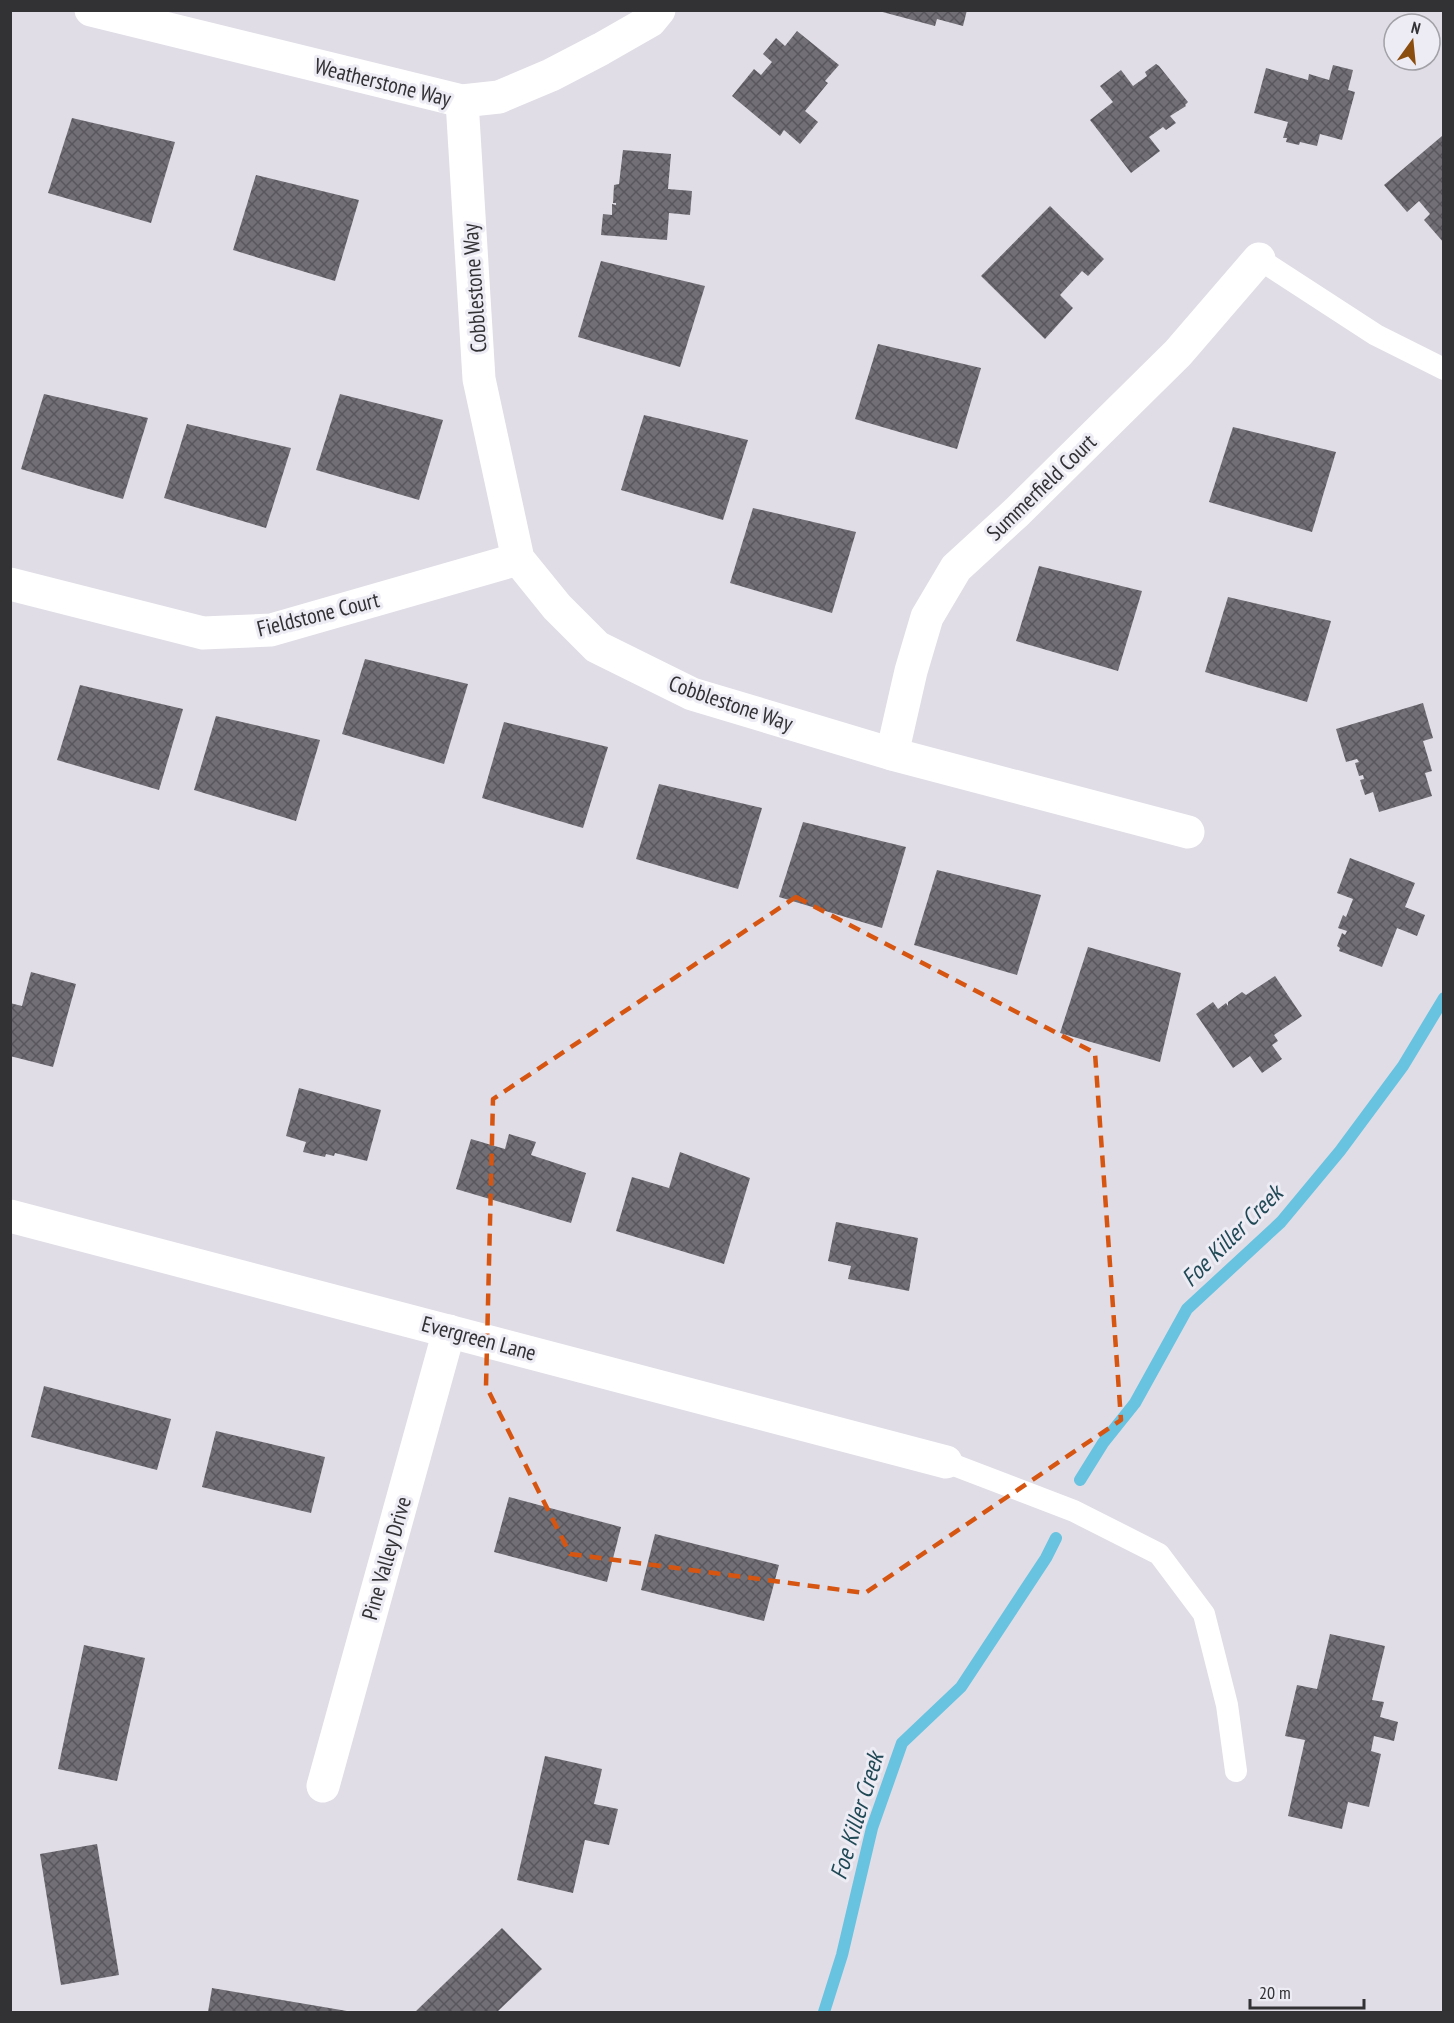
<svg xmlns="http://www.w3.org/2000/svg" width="1454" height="2023" font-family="'PT Sans Narrow',sans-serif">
<defs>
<pattern id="building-cross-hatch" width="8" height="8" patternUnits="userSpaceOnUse" patternTransform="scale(1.5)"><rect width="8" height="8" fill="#726f77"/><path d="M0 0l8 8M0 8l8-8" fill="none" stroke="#59575d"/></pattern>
</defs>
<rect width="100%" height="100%" fill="#e0dde6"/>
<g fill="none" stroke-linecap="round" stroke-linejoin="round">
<g stroke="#67c3e0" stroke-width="12">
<path d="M 1080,1480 L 1103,1443 L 1135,1403 L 1187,1309 L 1281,1222 L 1340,1151 L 1403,1066 L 1444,998"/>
<path d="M 824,2012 L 842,1955 L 872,1828 L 902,1743 L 961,1687 L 1046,1558 L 1056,1538"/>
</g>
</g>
<g fill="url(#building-cross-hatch)">
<path d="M 875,10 L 967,10 L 963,26 L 937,19 L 935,26 Z"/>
<path d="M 797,31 L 839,65 L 825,81 L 828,83 L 805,111 L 818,122 L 800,144 L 784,130 L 780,136 L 732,96 L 754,69 L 761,75 L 772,62 L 763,54 L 776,38 L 785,46 Z"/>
<path d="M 1156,64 L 1159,66 L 1188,102 L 1185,105 L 1186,106 L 1170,116 L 1176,123 L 1166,130 L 1163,127 L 1149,137 L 1160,151 L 1131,173 L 1090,120 L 1113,102 L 1100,86 L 1121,70 L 1133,86 L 1147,76 L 1145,72 Z"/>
<path d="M 1333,65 L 1353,70 L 1348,90 L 1355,92 L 1342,140 L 1320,134 L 1317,146 L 1300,142 L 1299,145 L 1286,142 L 1287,138 L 1283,138 L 1288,122 L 1254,113 L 1266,68 L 1308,80 L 1309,74 L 1329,80 Z"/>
<path d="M 72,118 L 175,142 L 151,223 L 48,193 Z"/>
<path d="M 1442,136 L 1444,138 L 1444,243 L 1424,220 L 1430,214 L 1419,201 L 1407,212 L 1384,185 Z"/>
<path d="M 623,150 L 671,154 L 668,189 L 692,191 L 690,215 L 669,213 L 667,240 L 601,235 L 603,214 L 612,215 L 612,204 L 616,205 L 616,203 L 613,203 L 614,185 L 619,184 Z"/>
<path d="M 256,175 L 359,200 L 335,281 L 233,250 Z"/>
<path d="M 1050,206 L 1104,259 L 1088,276 L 1082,271 L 1060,295 L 1073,308 L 1045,339 L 981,276 Z"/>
<path d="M 601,261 L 705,286 L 680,367 L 578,337 Z"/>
<path d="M 878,344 L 981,368 L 957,449 L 855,419 Z"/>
<path d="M 44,394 L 148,418 L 123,499 L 21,469 Z"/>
<path d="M 340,394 L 443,420 L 419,500 L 316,470 Z"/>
<path d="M 644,415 L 748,440 L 723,520 L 621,490 Z"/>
<path d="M 187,424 L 291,448 L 266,528 L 164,498 Z"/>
<path d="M 1233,427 L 1336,452 L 1312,532 L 1209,502 Z"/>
<path d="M 753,508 L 856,532 L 832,613 L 730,583 Z"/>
<path d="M 1039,566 L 1142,591 L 1118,671 L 1016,641 Z"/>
<path d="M 1228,597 L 1331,621 L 1307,702 L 1205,672 Z"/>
<path d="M 365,659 L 468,684 L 444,764 L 342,734 Z"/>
<path d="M 80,685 L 183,709 L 159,790 L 57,760 Z"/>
<path d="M 1423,703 L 1433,738 L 1423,741 L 1432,771 L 1425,773 L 1432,796 L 1379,812 L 1373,792 L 1365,795 L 1360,780 L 1364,779 L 1363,775 L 1359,776 L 1355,763 L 1359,762 L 1357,759 L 1346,762 L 1336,729 Z"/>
<path d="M 216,716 L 320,740 L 296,821 L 194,790 Z"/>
<path d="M 504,722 L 608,747 L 583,828 L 482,798 Z"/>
<path d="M 659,784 L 762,808 L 738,889 L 636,859 Z"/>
<path d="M 803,822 L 906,847 L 882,928 L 779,897 Z"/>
<path d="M 1350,858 L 1415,883 L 1405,907 L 1425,915 L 1417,936 L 1397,928 L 1382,967 L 1339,951 L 1340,948 L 1337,946 L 1342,933 L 1345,935 L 1347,931 L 1338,928 L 1343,915 L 1346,917 L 1353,899 L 1337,893 Z"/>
<path d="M 937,870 L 1041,895 L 1017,975 L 914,945 Z"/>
<path d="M 1088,947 L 1181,973 L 1160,1062 L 1060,1033 Z"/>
<path d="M 31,972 L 76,984 L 53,1067 L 10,1056 L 10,1003 L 22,1006 Z"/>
<path d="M 1275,976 L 1302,1016 L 1274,1035 L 1278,1041 L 1272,1045 L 1282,1059 L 1262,1073 L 1250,1056 L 1233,1068 L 1196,1014 L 1213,1002 L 1218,1009 L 1226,1003 L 1228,1006 L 1228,1002 L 1242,992 L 1246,995 Z"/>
<path d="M 299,1088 L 381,1110 L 367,1161 L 335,1153 L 334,1156 L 326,1154 L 325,1157 L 303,1152 L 306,1142 L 286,1136 Z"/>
<path d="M 509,1134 L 536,1142 L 531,1155 L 586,1173 L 571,1223 L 456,1189 L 471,1139 L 505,1149 Z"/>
<path d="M 680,1152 L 750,1178 L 724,1264 L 616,1231 L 632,1177 L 669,1188 Z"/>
<path d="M 836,1222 L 918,1238 L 909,1291 L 848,1279 L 851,1266 L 828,1261 Z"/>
<path d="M 44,1386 L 171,1419 L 157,1470 L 31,1437 Z"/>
<path d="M 216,1431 L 325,1457 L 311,1513 L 202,1487 Z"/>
<path d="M 509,1497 L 621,1527 L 607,1582 L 494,1552 Z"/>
<path d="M 655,1534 L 779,1565 L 764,1621 L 641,1590 Z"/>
<path d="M 1330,1634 L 1385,1646 L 1372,1700 L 1384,1702 L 1380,1717 L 1398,1722 L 1394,1741 L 1374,1736 L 1371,1751 L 1381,1754 L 1369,1807 L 1348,1802 L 1342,1829 L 1288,1816 L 1305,1740 L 1285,1736 L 1297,1685 L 1317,1689 Z"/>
<path d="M 84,1645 L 145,1658 L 117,1781 L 58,1769 Z"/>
<path d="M 545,1756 L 602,1769 L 594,1804 L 618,1809 L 609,1845 L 585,1840 L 573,1893 L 517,1880 Z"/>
<path d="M 97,1844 L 119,1975 L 61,1985 L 40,1854 Z"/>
<path d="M 502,1928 L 542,1969 L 497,2012 L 415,2012 Z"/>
<path d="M 212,1988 L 347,2011 L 347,2012 L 208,2012 Z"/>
</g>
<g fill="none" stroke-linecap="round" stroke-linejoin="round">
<g stroke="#fff" stroke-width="22">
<path d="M 1259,259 L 1376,335 L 1444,369"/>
<path d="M 946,1462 L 1074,1511 L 1159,1554 L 1204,1614 L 1227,1705 L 1236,1771"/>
</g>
<g stroke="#fff" stroke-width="33">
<path d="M 91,10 L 462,101 L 499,97 L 551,75 L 601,49 L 650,21 L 659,10"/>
<path d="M 462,101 L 479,379 L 518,559 L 557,607 L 597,647 L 692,694 L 892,754 L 1188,832"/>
<path d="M 10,584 L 203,633 L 271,630 L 518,559"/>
<path d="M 892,754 L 911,671 L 927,617 L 956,568 L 1017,512 L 1178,353 L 1259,259"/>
<path d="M 10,1216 L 946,1462"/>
<path d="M 323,1786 L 449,1331"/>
</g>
</g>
<path fill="none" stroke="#d65510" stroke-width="4.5" stroke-dasharray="12 8" stroke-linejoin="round" d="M 796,897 L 1095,1053 L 1121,1420 L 865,1593 L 570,1554 L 486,1386 L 493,1099 Z"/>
<g text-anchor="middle" stroke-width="6" stroke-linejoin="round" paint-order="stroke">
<g font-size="22" fill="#323134" stroke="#edebf4">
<text transform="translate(383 82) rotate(14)" y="8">Weatherstone Way</text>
<text transform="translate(474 288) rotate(-94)" y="8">Cobblestone Way</text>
<text transform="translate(1041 487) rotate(-44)" y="8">Summerfield Court</text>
<text transform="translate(318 614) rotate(-14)" y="8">Fieldstone Court</text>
<text transform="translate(731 703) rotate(19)" y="8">Cobblestone Way</text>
<text transform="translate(479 1338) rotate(15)" y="8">Evergreen Lane</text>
<text transform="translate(386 1558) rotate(-74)" y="8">Pine Valley Drive</text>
</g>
<g font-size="24" font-style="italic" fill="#204956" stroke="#edebf4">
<text transform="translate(1232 1236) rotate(-45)" y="8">Foe Killer Creek</text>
<text transform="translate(857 1816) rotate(-73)" y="8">Foe Killer Creek</text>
</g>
</g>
<rect width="1454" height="2023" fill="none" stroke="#323134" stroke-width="24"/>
<g transform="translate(1412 42) rotate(15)"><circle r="28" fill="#edebf4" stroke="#a2a1a7" stroke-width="1.5"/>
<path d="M0-4.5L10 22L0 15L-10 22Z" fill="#8b4d0e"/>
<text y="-9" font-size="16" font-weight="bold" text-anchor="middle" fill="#323134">N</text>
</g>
<path d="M1250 1999v9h114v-9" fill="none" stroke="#323134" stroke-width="3"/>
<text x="1259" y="1999" font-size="18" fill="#323134" stroke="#edebf4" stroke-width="4.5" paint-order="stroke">20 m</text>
</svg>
